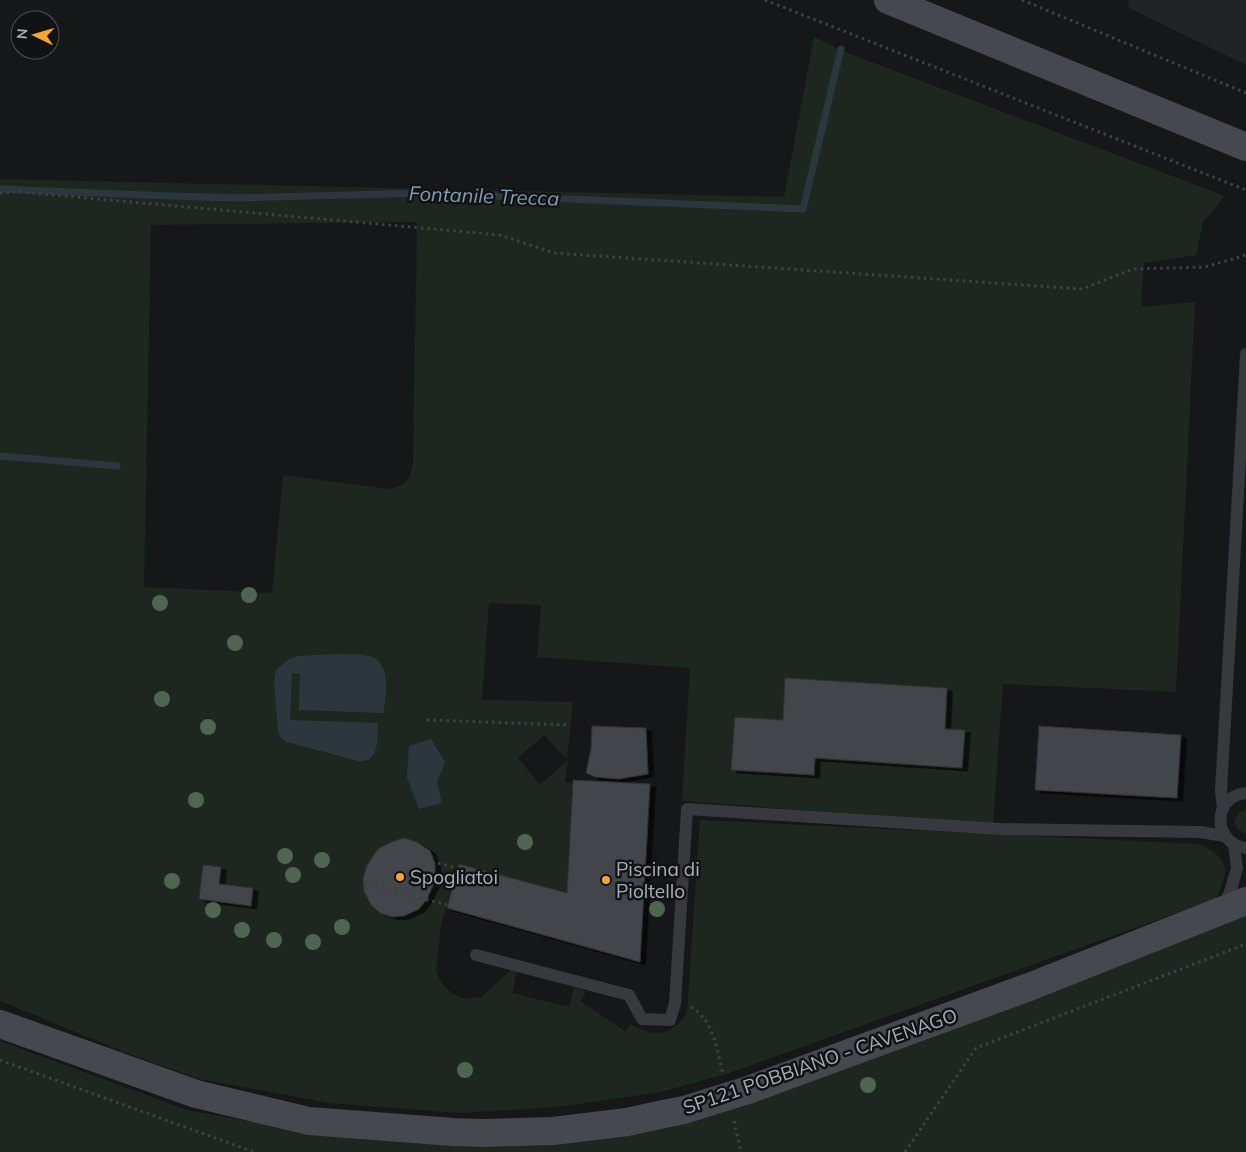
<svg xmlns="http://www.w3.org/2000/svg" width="1246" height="1152" font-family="Mulish,sans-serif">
<defs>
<filter id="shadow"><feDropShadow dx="5.5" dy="3" stdDeviation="0" flood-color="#0009"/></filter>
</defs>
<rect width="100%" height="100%" fill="#161719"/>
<path fill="#222326" d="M 1128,0 L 1246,0 L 1246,65 L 1129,8 Z"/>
<g fill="#1e271f" fill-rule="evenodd">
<path d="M 814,37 L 850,54 L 1225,196 L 1203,222 L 1196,255 L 1144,263 L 1141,307 L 1195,302 L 1176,692 L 1003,684 L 993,824 L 682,801 L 690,668 L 537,657 L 541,605 L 489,603 L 482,700 L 573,702 L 567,759 L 544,735 L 518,758 L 540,785 L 568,760 L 565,782 L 572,783 L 567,893 L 459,864 L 441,925 L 436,972 L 443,985 L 453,994 L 465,999 L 481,997 L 511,970 L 517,971 L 512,993 L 569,1007 L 574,987 L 586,992 L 580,1001 L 625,1031 L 631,1024 C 654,1038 672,1036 687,1013 L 700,820 L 1199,844 C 1230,858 1230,870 1216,899 L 729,1073 L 661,1092 L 558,1107 L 461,1113 L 329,1103 L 200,1079 L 132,1055 L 0,1001 L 0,179 L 784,197 ZM 417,222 L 413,461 C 410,479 408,485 389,489 L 283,475 L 272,593 L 144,587 L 151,225 Z"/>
<path d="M 1246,809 L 1246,834 L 1237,829 L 1234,821 L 1238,813 Z"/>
<path d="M 1246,912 L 1246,1152 L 0,1152 L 0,1041 L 187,1110 L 297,1130 L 617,1134 Z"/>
</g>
<g fill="#2c373d">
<path d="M 337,654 C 347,654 359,654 369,656 C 393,663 385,695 384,713 L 299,710 L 300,674 L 292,673 L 290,720 L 378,723 C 377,739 380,763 358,761 L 287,742 L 281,738 L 278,731 L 274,681 L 276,670 L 289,659 L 298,656 Z"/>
<path d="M 431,739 L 445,762 L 437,781 L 442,803 L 419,809 L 407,777 L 409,746 Z"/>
</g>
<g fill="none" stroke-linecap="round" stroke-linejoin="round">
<g stroke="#2c373d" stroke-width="7">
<path d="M 0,189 L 170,196 L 240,198 L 423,193 L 803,209 L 841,49"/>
<path d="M 0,456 L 117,466"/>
</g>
</g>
<g fill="#424449" stroke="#303135" filter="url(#shadow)">
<path d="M 785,678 L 947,688 L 945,729 L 965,730 L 962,768 L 815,758 L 814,775 L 731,770 L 735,717 L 783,720 Z"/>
<path d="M 592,726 L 646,728 L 648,774 L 619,779 L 595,777 L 586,773 L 591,749 Z"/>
<path d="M 1039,726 L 1181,735 L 1177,798 L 1035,790 Z"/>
<path d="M 573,780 L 650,784 L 640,962 L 447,908 L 459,864 L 567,893 Z"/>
<path d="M 404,838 L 417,842 L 430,851 L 435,863 L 435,881 L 427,899 L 419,909 L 404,916 L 392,917 L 380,913 L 371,905 L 364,891 L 363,879 L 367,865 L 378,849 L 391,842 Z"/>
<path d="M 203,865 L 221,867 L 219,884 L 253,888 L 251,906 L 199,899 Z"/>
</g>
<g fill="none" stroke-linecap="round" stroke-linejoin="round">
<g stroke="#3d4045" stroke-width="3" stroke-dasharray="2.5 4" stroke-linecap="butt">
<path d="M 765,0 L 1246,190"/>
<path d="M 1022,0 L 1246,93"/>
<path d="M 0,193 L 20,192 L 500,235 L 554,253 L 1082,289 L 1133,269 L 1205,267 L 1246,255"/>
<path d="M 427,720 L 570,725"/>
<path d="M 438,863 L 457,868"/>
<path d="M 363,883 L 447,905"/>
<path d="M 691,1007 C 715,1022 716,1048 723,1074"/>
<path d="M 0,1060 L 254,1152"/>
<path d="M 734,1121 L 741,1152"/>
<path d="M 905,1152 L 976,1048 L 1246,944"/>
</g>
<g stroke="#37393e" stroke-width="12">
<path d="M 1246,793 C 1212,796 1212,843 1246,848"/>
<path d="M 1223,808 L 1221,791 L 1246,354"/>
<path d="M 1224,907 L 1231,889 L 1237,868 L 1234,845"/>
<path d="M 476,955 L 629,995 L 642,1019 L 670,1020 L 675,1003 L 687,809 L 1001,829 L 1200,832 L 1225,836"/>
</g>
<g stroke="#45484e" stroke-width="28">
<path d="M 888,0 L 1246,147"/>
<path d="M 0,1024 L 196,1094 L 309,1121 L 453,1132 L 483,1133 L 553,1131 L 627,1122 L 659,1115 L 684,1110 L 748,1090 L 1029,987 L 1246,901"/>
</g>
</g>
<g fill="#506551">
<circle cx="249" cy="595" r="8"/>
<circle cx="160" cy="603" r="8"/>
<circle cx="235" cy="643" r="8"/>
<circle cx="162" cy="699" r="8"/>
<circle cx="208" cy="727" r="8"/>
<circle cx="196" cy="800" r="8"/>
<circle cx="525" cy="842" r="8"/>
<circle cx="285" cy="856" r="8"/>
<circle cx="322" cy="860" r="8"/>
<circle cx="293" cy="875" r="8"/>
<circle cx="172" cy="881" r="8"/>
<circle cx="657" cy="909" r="8"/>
<circle cx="213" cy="910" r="8"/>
<circle cx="342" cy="927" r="8"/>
<circle cx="242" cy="930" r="8"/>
<circle cx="274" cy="940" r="8"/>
<circle cx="313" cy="942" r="8"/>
<circle cx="465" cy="1070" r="8"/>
<circle cx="868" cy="1085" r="8"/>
</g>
<g fill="#f4a633" stroke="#111214" stroke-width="2">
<circle cx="400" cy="877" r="5"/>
<circle cx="606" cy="880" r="5"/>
</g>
<g text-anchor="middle" stroke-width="5" stroke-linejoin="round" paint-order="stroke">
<g font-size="19" fill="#a8aeb9" stroke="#111214" text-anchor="start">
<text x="616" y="876">Piscina di<tspan x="616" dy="22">Pioltello</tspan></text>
<text x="410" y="884">Spogliatoi</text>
</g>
<g font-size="19" fill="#a8aeb9" stroke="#111214">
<text transform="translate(820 1061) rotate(-19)" y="7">SP121 POBBIANO - CAVENAGO</text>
</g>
<g font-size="20" font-style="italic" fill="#7f9fb4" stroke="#111214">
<text transform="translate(484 196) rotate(2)" y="7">Fontanile Trecca</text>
</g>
</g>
<g transform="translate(35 35) rotate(275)"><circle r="24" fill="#111214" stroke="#4d5056"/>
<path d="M0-4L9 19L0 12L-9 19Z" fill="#f4a633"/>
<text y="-8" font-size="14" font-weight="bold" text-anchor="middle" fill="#a8aeb9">N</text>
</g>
</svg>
